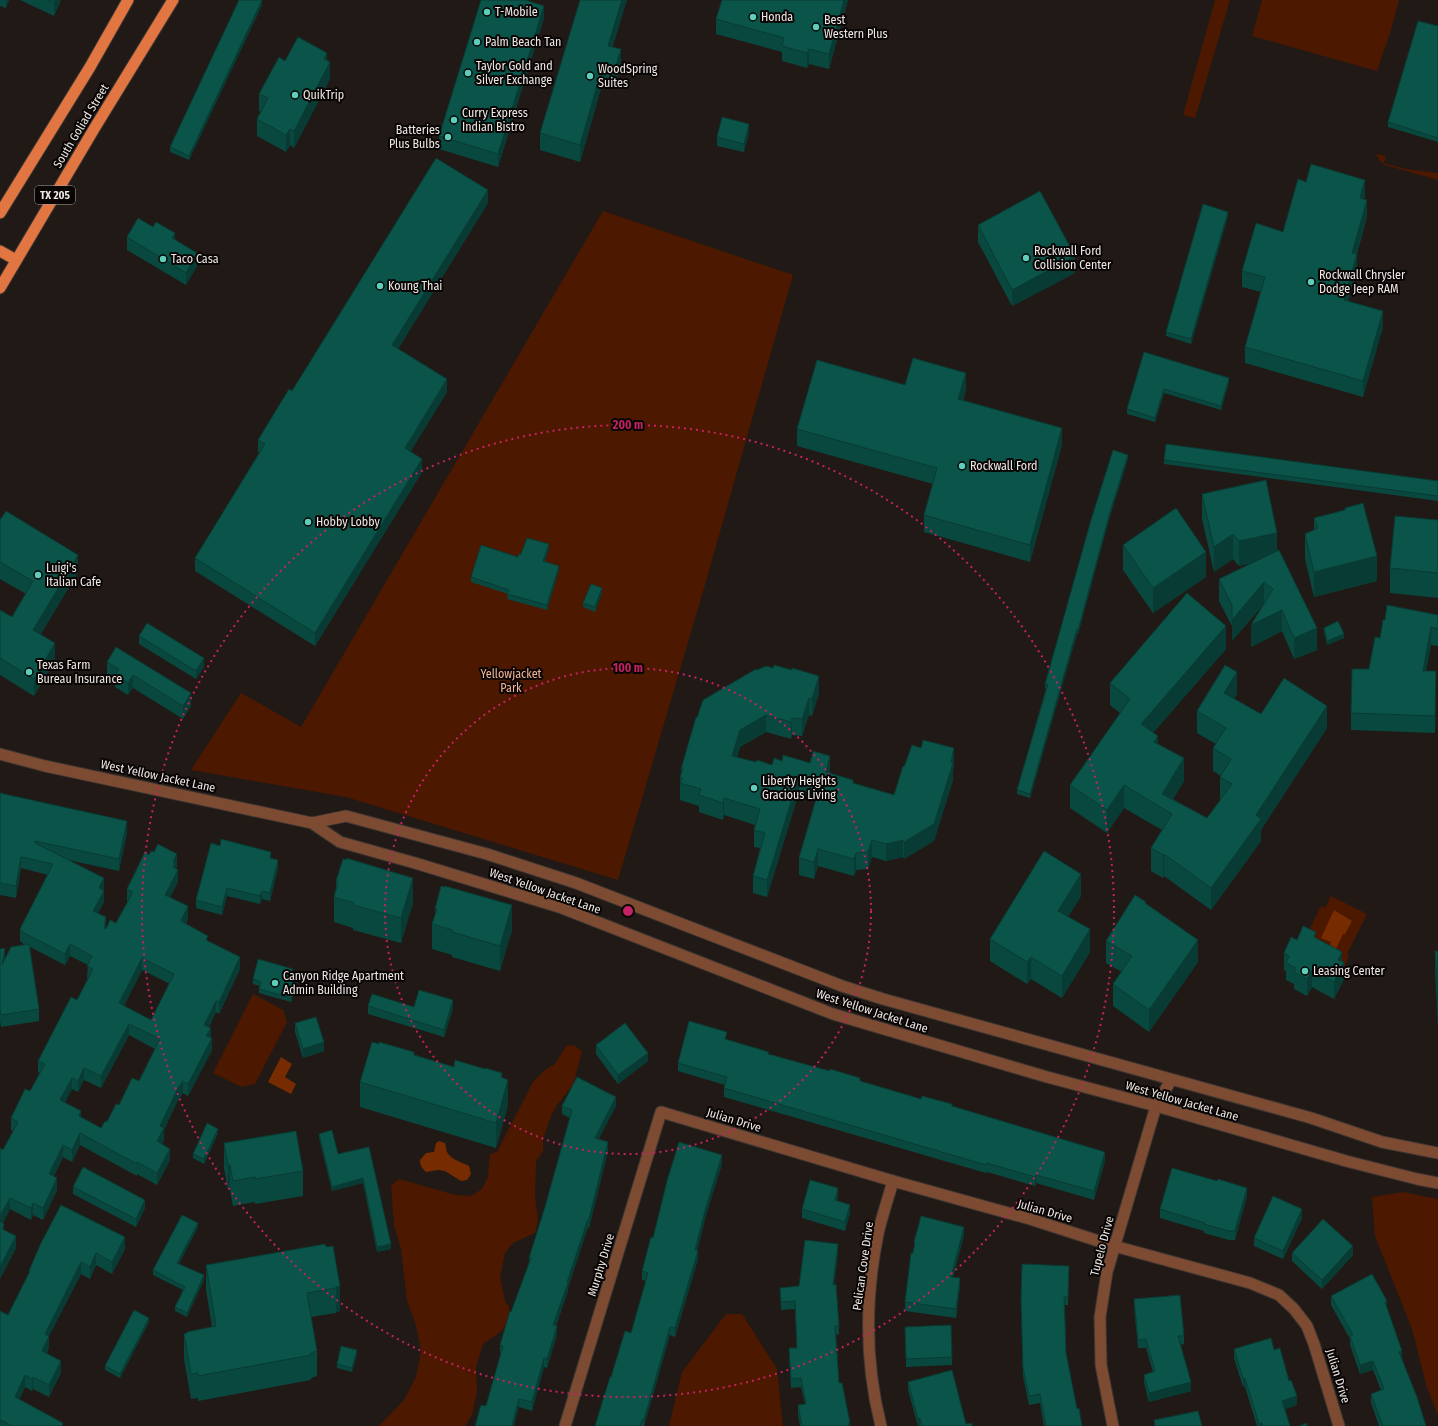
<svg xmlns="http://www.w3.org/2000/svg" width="1438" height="1426" font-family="'Fira Sans Condensed',sans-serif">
<rect width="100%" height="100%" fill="#211915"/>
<g fill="#4d1800">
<path d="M 1215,0 L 1230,0 L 1195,118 L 1183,115 Z"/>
<path d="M 1262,0 L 1399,0 L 1391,30 L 1377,71 L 1252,36 Z"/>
<path d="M 1376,154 L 1386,156 L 1384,163 L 1406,169 L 1438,173 L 1438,180 L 1385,165 L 1380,161 Z"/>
<path d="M 603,211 L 793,275 L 704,588 L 618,880 L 346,797 L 191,770 L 241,693 L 301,727 Z"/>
<path d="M 1331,896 L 1367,914 L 1347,954 L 1349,956 L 1343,970 L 1303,943 L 1321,906 L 1325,908 Z"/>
<path d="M 253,994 L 283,1010 L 287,1022 L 255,1084 L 242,1087 L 213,1073 Z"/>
<path d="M 574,1045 L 582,1051 L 573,1085 L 557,1105 L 551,1116 L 543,1139 L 543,1151 L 536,1161 L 535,1197 L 538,1221 L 535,1233 L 513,1243 L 505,1253 L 500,1277 L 505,1301 L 509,1307 L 509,1319 L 503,1330 L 483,1344 L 476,1367 L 477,1391 L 472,1415 L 465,1426 L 379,1426 L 404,1400 L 416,1377 L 421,1351 L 416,1325 L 407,1301 L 401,1249 L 394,1225 L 391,1186 L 399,1179 L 455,1195 L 471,1196 L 482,1189 L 488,1177 L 490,1154 L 497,1152 L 533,1082 L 545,1070 L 555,1064 L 566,1046 Z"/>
<path d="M 1403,1192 L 1438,1199 L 1438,1415 L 1427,1388 L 1412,1329 L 1375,1236 L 1372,1197 Z"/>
<path d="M 726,1314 L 742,1314 L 777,1369 L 783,1426 L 669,1426 L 682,1372 Z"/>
</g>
<g fill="#762b00">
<path d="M 1334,910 L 1352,921 L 1345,934 L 1343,934 L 1335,951 L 1329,948 L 1331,942 L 1321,938 Z"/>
<path d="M 281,1057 L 292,1064 L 285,1077 L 296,1084 L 291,1094 L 268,1082 Z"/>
<path d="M 439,1141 L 445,1143 C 446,1146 446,1149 447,1152 C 451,1160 462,1162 469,1166 L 471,1174 L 467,1180 L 461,1181 L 445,1171 L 438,1170 L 426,1172 C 422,1168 420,1166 420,1160 L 426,1153 L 434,1152 L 436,1143 Z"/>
</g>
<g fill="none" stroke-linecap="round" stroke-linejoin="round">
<defs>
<g id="minor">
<path d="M 565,1426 L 661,1112 L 893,1181 L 1030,1219 L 1114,1246 L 1250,1283 L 1279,1295 L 1294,1309 L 1307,1326 L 1314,1344 L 1339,1426"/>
<path d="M 881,1426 C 865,1363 865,1298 878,1234 C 882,1216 888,1199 893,1181"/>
<path d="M 1113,1426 L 1101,1365 L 1100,1317 L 1107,1272 L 1156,1106 L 1171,1080"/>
</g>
<g id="tertiary">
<path d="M 0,754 L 45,766 L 312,823 L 340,842 L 415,863 L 559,907 L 833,1014 L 1047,1077 L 1156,1106 L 1346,1161 L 1417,1179 L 1438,1183"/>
<path d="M 312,823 L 346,816 L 487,854 L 576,883 L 842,986 L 883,999 L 1311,1118 L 1382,1142 L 1438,1153"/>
</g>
<g id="primary">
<path d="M 0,213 L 90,67 L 128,0"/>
<path d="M 0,251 L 16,260"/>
<path d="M 0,288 L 94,129 L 173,0"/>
</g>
</defs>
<use href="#minor" stroke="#3e3632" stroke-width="13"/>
<use href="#tertiary" stroke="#3e3632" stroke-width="13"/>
<use href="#primary" stroke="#3e3632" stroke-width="13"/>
<use href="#minor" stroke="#7d4a32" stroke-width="11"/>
<use href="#tertiary" stroke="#7d4a32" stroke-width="11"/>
<use href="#primary" stroke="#e27642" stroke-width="11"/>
</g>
<g fill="#09483f" fill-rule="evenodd">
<path d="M 0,0 L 9,0 L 6,8 L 0,6 Z"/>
<path d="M 20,0 L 61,0 L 54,16 Z"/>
<path d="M 848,0 L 829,69 L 809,64 L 807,68 L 782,61 L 782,52 L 716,34 L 716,19 Z"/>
<path d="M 262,5 L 189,160 L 170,152 L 170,147 Z"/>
<path d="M 544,18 L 498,167 L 439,149 L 439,136 Z"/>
<path d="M 1438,26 L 1438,142 L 1388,127 L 1388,122 Z"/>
<path d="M 613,47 L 621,66 L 614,89 L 602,85 L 580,162 L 540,150 L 540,133 Z"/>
<path d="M 285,61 L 327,61 L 330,79 L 294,148 L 290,145 L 286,152 L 257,136 L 257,119 L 261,112 L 259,111 L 259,94 Z"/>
<path d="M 749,132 L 744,152 L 717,146 L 717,137 Z"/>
<path d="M 1306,182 L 1365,196 L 1364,200 L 1367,217 L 1357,254 L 1357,271 L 1348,301 L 1383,327 L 1363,397 L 1245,363 L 1245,347 L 1261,292 L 1242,287 L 1242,271 L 1283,232 Z"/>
<path d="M 488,203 L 398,349 L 447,392 L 410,452 L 422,472 L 315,646 L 195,571 L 195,558 L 259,453 L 258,452 L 258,440 L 292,391 Z"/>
<path d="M 1228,216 L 1191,344 L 1166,336 L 1166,332 Z"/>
<path d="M 978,225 L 1075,273 L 1012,306 L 978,242 Z"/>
<path d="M 127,237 L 197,266 L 186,285 L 127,250 Z"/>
<path d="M 1144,352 L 1229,382 L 1221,410 L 1164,393 L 1155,422 L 1127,414 L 1127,409 Z"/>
<path d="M 905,385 L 966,390 L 963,401 L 1062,445 L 1030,562 L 924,532 L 924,515 L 933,484 L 797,446 L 797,429 Z"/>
<path d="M 1128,459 L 1110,516 L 1078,634 L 1077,634 L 1030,798 L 1017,794 L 1017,790 L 1046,688 L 1045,688 L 1045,684 Z"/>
<path d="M 1164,460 L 1438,481 L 1438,501 L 1164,464 Z"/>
<path d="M 1202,494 L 1277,551 L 1317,650 L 1294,659 L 1282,631 L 1251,647 L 1263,605 L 1232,641 L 1232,626 L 1219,601 L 1219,579 L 1252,563 L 1239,566 L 1233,559 L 1214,572 L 1202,519 Z"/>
<path d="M 1345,508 L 1377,581 L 1314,597 L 1305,559 L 1305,534 L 1314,530 L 1314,518 L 1345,511 Z"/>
<path d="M 0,520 L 78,572 L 41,634 L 55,660 L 34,696 L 0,675 L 0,610 L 12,617 L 26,594 L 0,579 Z"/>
<path d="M 1438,520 L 1438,598 L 1390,593 L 1390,568 Z"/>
<path d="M 1123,545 L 1206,577 L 1153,613 L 1123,570 Z"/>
<path d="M 549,549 L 545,561 L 559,570 L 547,610 L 507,599 L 508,594 L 471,582 L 471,577 L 518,557 L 521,554 Z"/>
<path d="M 602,593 L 595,612 L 583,607 L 583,603 Z"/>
<path d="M 1438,615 L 1438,646 L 1431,645 L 1426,671 L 1436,689 L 1435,733 L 1351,730 L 1351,713 L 1369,669 L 1380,638 Z"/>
<path d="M 1324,628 L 1344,638 L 1327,645 L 1324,632 Z"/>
<path d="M 139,636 L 204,667 L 196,679 L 139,644 Z"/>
<path d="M 116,647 L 191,706 L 183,719 L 133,688 L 128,695 L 115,687 L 115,680 L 107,675 L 107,662 Z"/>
<path d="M 1226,649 L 1153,733 L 1158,744 L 1184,781 L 1173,799 L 1207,818 L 1221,800 L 1220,799 L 1220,777 L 1221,776 L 1213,771 L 1213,748 L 1216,744 L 1197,733 L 1197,711 L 1237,694 L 1234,699 L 1261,714 L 1327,728 L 1261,830 L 1261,841 L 1211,910 L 1164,876 L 1163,878 L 1151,871 L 1151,848 L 1162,830 L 1124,808 L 1107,833 L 1070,808 L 1070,785 L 1120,713 L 1110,705 L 1110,683 Z"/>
<path d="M 757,670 L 819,693 L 812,716 L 809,715 L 802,736 L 792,735 L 791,739 L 766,732 L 740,747 L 737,758 L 756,762 L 830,774 L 853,783 L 894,795 L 904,767 L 954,765 L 953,771 L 953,780 L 934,841 L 904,859 L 903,857 L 886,861 L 872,857 L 868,869 L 856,870 L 854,876 L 818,866 L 814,879 L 799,875 L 799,858 L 816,798 L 799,792 L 767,897 L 753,893 L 753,876 L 760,848 L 754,847 L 754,830 L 755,825 L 724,815 L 723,820 L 699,812 L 699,806 L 680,800 L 680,777 L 681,774 L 681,769 L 697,718 Z"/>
<path d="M 0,793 L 127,833 L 119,871 L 68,860 L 104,890 L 104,902 L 98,913 L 106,928 L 116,923 L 128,902 L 127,901 L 127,889 L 149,855 L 177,866 L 176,869 L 178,882 L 170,897 L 188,918 L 186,924 L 208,942 L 240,969 L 219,1014 L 216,1012 L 209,1027 L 212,1050 L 188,1096 L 183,1093 L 178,1100 L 164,1130 L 164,1140 L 162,1144 L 170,1160 L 157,1185 L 137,1174 L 137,1176 L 80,1145 L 72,1162 L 63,1157 L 54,1176 L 57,1190 L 43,1220 L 33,1215 L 31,1220 L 10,1209 L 3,1223 L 4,1230 L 16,1248 L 0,1279 L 3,1150 L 13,1131 L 11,1130 L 11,1118 L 30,1091 L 40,1073 L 38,1072 L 38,1061 L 77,1000 L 88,978 L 87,978 L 88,965 L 70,956 L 65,965 L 30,947 L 39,1009 L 39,1021 L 1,1027 L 0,1021 L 0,949 L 5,959 L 25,945 L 20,941 L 20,929 L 48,875 L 21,868 L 16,898 L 0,895 ZM 142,970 L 170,984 L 151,1020 L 124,1006 ZM 129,1035 L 155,1049 L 139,1081 L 101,1128 L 81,1118 L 65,1102 L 72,1089 L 78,1092 L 84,1080 L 101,1088 Z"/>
<path d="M 271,858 L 278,868 L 270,901 L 262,899 L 260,904 L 227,896 L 222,915 L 196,908 L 196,900 Z"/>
<path d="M 336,881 L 413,903 L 401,943 L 353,930 L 353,928 L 334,922 L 334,897 L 336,888 Z"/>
<path d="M 1081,896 L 1068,917 L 1090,952 L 1062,998 L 1031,979 L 1027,984 L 990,961 L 990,939 Z"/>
<path d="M 1146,904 L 1198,962 L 1149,1032 L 1113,1006 L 1113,984 L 1122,972 L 1106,963 L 1106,941 Z"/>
<path d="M 435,909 L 512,930 L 500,971 L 452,957 L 452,955 L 432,949 L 432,924 L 435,915 Z"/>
<path d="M 1316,938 L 1342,962 L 1344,979 L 1334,999 L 1312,987 L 1307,996 L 1294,989 L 1294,984 L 1286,980 L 1286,971 L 1284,970 L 1284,953 L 1297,940 Z"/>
<path d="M 1435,951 L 1438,951 L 1438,1025 L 1435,974 Z"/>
<path d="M 293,973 L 292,977 L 297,982 L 291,1002 L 259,993 L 259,989 L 260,986 L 253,984 L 253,979 Z"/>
<path d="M 368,1006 L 414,1007 L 453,1008 L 444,1037 L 368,1014 Z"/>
<path d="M 295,1023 L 324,1051 L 303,1058 L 295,1032 Z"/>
<path d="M 727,1040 L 769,1054 L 860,1081 L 921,1099 L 952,1106 L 1105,1161 L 1094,1200 L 1036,1183 L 1035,1186 L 987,1172 L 986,1173 L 724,1097 L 724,1088 L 725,1085 L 678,1071 L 678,1063 Z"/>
<path d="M 379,1044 L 454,1067 L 502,1078 L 508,1105 L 496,1148 L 360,1107 L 360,1082 Z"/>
<path d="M 596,1045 L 648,1061 L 618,1084 L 596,1054 Z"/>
<path d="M 562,1106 L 616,1106 L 598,1139 L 608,1151 L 589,1228 L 588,1227 L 568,1288 L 568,1291 L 556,1326 L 557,1335 L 547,1368 L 544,1367 L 532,1411 L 519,1407 L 486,1406 L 501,1354 L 500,1353 L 500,1345 L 529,1263 L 529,1258 L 545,1207 L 570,1118 L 562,1114 Z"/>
<path d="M 218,1133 L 204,1164 L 193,1158 L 193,1154 Z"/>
<path d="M 319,1134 L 338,1154 L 369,1147 L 391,1249 L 377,1252 L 363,1183 L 332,1191 L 319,1138 Z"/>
<path d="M 224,1143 L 303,1171 L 303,1196 L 255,1204 L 255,1202 L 233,1206 L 230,1190 L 228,1190 L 224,1168 Z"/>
<path d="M 722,1164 L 706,1215 L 697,1251 L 698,1259 L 675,1337 L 670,1335 L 644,1426 L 595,1426 L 611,1377 L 631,1333 L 646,1281 L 642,1280 L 642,1271 L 653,1238 Z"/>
<path d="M 73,1187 L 145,1208 L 136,1227 L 73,1194 Z"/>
<path d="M 1247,1196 L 1235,1240 L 1229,1240 L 1204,1233 L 1204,1231 L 1160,1218 L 1160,1209 Z"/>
<path d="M 838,1197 L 837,1201 L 850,1213 L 845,1231 L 802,1218 L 802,1209 Z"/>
<path d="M 1302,1218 L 1283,1259 L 1254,1246 L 1254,1238 Z"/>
<path d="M 198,1227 L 178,1264 L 204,1280 L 187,1317 L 175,1311 L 175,1307 L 183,1290 L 153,1275 L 153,1270 Z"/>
<path d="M 964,1235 L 953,1277 L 960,1286 L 956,1318 L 905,1311 L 905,1302 L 914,1248 L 914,1242 Z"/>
<path d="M 41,1243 L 125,1249 L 112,1274 L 96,1265 L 90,1279 L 81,1274 L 49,1336 L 49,1348 L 47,1353 L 61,1373 L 49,1397 L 33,1389 L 32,1391 L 25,1387 L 19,1400 L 63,1426 L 0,1426 L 8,1315 L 29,1274 L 29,1271 Z"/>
<path d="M 333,1246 L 340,1311 L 336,1312 L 336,1313 L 311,1317 L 317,1351 L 317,1376 L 311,1378 L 311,1380 L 198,1401 L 198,1398 L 191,1399 L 184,1359 L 184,1334 L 212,1327 L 206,1290 L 206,1265 Z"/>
<path d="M 838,1252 L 834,1285 L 839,1326 L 839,1334 L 836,1335 L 839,1383 L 850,1423 L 850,1426 L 800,1426 L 798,1414 L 798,1405 L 805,1404 L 801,1387 L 791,1388 L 789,1357 L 789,1348 L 797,1348 L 795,1309 L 781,1310 L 780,1288 L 799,1286 Z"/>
<path d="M 1292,1253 L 1353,1255 L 1322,1289 L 1292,1261 Z"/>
<path d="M 1069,1266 L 1068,1305 L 1065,1305 L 1066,1353 L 1077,1409 L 1082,1426 L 1044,1426 L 1040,1403 L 1029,1405 L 1023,1376 L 1021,1306 Z"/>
<path d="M 1331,1296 L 1387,1309 L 1402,1359 L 1426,1426 L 1379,1426 L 1371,1403 L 1371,1394 L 1381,1390 L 1373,1370 L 1360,1374 L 1350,1345 L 1350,1339 L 1331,1305 Z"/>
<path d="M 1134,1299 L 1184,1336 L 1184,1344 L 1180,1345 L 1191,1391 L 1149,1402 L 1144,1383 L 1144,1375 L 1153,1372 L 1146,1348 L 1138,1348 L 1134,1307 Z"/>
<path d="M 149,1322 L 120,1378 L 105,1370 L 105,1366 Z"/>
<path d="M 905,1327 L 952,1357 L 952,1365 L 906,1367 Z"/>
<path d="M 1234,1349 L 1274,1350 L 1297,1405 L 1285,1409 L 1290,1426 L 1257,1426 L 1245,1387 L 1243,1387 L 1234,1358 Z"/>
<path d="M 357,1354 L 352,1372 L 337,1368 L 337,1364 Z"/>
<path d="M 908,1382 L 966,1424 L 972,1426 L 918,1426 L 908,1390 Z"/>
</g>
<g fill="#083b33">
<path d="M 6,0 L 9,0 L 6,8 Z"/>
<path d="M 55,0 L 61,0 L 54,16 L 54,3 Z"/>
<path d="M 262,0 L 262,5 L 189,160 L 189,156 Z"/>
<path d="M 622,0 L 627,0 L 608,63 L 608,46 Z"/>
<path d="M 844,0 L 848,0 L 829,69 L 829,54 Z"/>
<path d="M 544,6 L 544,18 L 498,167 L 498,154 Z"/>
<path d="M 621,49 L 621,66 L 614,89 L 614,72 Z"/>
<path d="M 809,49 L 809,64 L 807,68 L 807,53 Z"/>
<path d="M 327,53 L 327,67 L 330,62 L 330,79 L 294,148 L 294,131 Z"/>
<path d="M 602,68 L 602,85 L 580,162 L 580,145 Z"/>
<path d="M 749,124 L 749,132 L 744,152 L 744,144 Z"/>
<path d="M 290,129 L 290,145 L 286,152 L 286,135 Z"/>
<path d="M 1365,180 L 1365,196 L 1360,215 L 1360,198 Z"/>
<path d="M 488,190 L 488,203 L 392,358 L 392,345 Z"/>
<path d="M 1367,200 L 1367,217 L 1352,269 L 1352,253 Z"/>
<path d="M 1228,212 L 1228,216 L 1191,344 L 1191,339 Z"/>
<path d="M 175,233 L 175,246 L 172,238 Z"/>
<path d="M 197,253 L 197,266 L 186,285 L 186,273 Z"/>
<path d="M 1357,254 L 1357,271 L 1344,316 L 1344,300 Z"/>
<path d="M 1075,256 L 1075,273 L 1012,306 L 1012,290 Z"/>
<path d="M 1383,311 L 1383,327 L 1363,397 L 1363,381 Z"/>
<path d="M 966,373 L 966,390 L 958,416 L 958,399 Z"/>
<path d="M 1229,378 L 1229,382 L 1221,410 L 1221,406 Z"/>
<path d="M 447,379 L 447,392 L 405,461 L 405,448 Z"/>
<path d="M 1164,389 L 1164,393 L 1155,422 L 1155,418 Z"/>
<path d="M 1062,428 L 1062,445 L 1030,562 L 1030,545 Z"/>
<path d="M 1128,455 L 1128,459 L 1110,516 L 1078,634 L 1078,630 L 1110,512 Z"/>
<path d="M 422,459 L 422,472 L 315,646 L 315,633 Z"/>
<path d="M 1277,533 L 1277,558 L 1239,566 L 1239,541 Z"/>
<path d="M 1233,534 L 1233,559 L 1214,572 L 1214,547 Z"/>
<path d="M 549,544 L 549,549 L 543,565 L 543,561 Z"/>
<path d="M 1206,552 L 1206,577 L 1153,613 L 1153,588 Z"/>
<path d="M 78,555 L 78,572 L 33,647 L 33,630 Z"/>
<path d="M 1377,556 L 1377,581 L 1314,597 L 1314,572 Z"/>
<path d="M 559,566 L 559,570 L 547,610 L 547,605 Z"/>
<path d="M 1264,582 L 1264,604 L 1232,641 L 1232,620 Z"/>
<path d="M 602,588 L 602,593 L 595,612 L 595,607 Z"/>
<path d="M 1282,610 L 1282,631 L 1251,647 L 1251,625 Z"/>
<path d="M 1226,626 L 1226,649 L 1141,746 L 1141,724 Z"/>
<path d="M 1431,627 L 1431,645 L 1423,688 L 1423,671 Z"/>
<path d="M 1317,628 L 1317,650 L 1294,659 L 1294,638 Z"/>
<path d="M 1077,629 L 1077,634 L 1030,798 L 1030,794 Z"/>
<path d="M 1344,634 L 1344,638 L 1327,645 L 1327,641 Z"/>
<path d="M 55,643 L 55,660 L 34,696 L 34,679 Z"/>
<path d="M 204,658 L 204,667 L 196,679 L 196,671 Z"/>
<path d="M 1436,671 L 1436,689 L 1435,733 L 1435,716 Z"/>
<path d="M 1237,672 L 1237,694 L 1224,715 L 1224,693 Z"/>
<path d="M 133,675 L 133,688 L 128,695 L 128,683 Z"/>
<path d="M 819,676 L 819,693 L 812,716 L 812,699 Z"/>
<path d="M 191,693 L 191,706 L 183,719 L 183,706 Z"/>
<path d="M 809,698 L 809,715 L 802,736 L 802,719 Z"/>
<path d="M 1327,706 L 1327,728 L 1261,830 L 1261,841 L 1211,910 L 1211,888 L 1256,815 Z"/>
<path d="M 766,715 L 766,732 L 740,747 L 732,773 L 732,756 L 740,730 Z"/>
<path d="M 792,718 L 792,735 L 791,739 L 791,722 Z"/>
<path d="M 1158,736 L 1158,758 L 1154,742 Z"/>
<path d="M 954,748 L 954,765 L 953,771 L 953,780 L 934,841 L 904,859 L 904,842 L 951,762 Z"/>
<path d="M 830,756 L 830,773 L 826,772 Z"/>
<path d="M 1184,758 L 1184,781 L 1166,810 L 1162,794 Z"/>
<path d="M 799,776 L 799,792 L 767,897 L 767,880 Z"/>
<path d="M 1124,785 L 1124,808 L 1107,833 L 1107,810 Z"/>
<path d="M 724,798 L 724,815 L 723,820 L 723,803 Z"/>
<path d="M 127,821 L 127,833 L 119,871 L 119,859 Z"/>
<path d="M 872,840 L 872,857 L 868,869 L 868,852 Z"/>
<path d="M 903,840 L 903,857 L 886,861 L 886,844 Z"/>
<path d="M 818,849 L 818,866 L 814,879 L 814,862 Z"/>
<path d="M 856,853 L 856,870 L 854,876 L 854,859 Z"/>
<path d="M 177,854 L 177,866 L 175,870 L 178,870 L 178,882 L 165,907 L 165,895 L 173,862 Z"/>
<path d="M 1164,854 L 1164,876 L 1163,878 L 1163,855 Z"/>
<path d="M 21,857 L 21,868 L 16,898 L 16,886 Z"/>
<path d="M 278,860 L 278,868 L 270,901 L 270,893 Z"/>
<path d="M 1081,874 L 1081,896 L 1058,933 L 1058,911 Z"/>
<path d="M 104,878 L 104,902 L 93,923 L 93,911 L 99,888 Z"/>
<path d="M 413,878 L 413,903 L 401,943 L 401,918 Z"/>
<path d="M 227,888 L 227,896 L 222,915 L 222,907 Z"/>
<path d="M 262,891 L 262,899 L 260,904 L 260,896 Z"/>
<path d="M 512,905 L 512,930 L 500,971 L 500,946 Z"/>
<path d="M 188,906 L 188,918 L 181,933 L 181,921 Z"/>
<path d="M 106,917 L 106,929 L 104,928 Z"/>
<path d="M 1090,929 L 1090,952 L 1062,998 L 1062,976 Z"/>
<path d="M 1198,940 L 1198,962 L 1149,1032 L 1149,1010 Z"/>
<path d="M 70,944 L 70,956 L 65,965 L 65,954 Z"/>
<path d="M 5,948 L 5,960 L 2,965 Z"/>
<path d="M 1342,952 L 1342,966 L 1344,962 L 1344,979 L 1334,999 L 1334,982 L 1338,960 Z"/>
<path d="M 240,957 L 240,969 L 219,1014 L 219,1002 Z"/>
<path d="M 1031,957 L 1031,979 L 1027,984 L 1027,962 Z"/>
<path d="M 142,958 L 142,970 L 119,1015 L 119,1003 Z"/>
<path d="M 1312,970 L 1312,987 L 1307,996 L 1307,979 Z"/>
<path d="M 297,978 L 297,982 L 291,1002 L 291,998 Z"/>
<path d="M 453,1000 L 453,1008 L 444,1037 L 444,1030 Z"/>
<path d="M 216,1001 L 216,1012 L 204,1037 L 204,1025 Z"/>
<path d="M 129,1024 L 129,1035 L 101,1088 L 101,1076 Z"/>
<path d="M 211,1028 L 211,1040 L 206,1036 Z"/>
<path d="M 212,1038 L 212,1050 L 188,1096 L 188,1084 Z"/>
<path d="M 324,1042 L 324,1051 L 303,1058 L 303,1049 Z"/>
<path d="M 648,1053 L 648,1061 L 618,1084 L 618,1075 Z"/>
<path d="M 84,1068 L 84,1080 L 78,1092 L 78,1081 Z"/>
<path d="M 72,1078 L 72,1089 L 60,1112 L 60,1100 Z"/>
<path d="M 508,1080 L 508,1105 L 496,1148 L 496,1123 Z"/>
<path d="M 183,1081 L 183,1093 L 178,1100 L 164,1130 L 164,1140 L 157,1153 L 157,1141 L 160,1126 L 178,1088 Z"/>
<path d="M 616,1097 L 616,1106 L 595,1147 L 595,1138 Z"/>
<path d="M 81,1111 L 81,1122 L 79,1116 Z"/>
<path d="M 218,1129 L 218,1133 L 204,1164 L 204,1159 Z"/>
<path d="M 80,1133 L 80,1145 L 72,1162 L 72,1150 Z"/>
<path d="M 608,1142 L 608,1151 L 589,1228 L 589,1219 Z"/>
<path d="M 63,1145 L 63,1157 L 49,1186 L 49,1174 Z"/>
<path d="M 170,1149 L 170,1160 L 157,1185 L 157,1173 Z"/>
<path d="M 1105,1152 L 1105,1161 L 1094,1200 L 1094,1191 Z"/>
<path d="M 722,1155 L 722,1164 L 706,1215 L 696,1255 L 698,1251 L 698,1259 L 675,1337 L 675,1328 L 706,1207 Z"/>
<rect x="228" y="1165" width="2" height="25"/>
<path d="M 1036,1175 L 1036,1183 L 1035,1186 L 1035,1177 Z"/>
<path d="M 57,1178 L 57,1190 L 43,1220 L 43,1208 Z"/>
<path d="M 363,1178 L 363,1183 L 332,1191 L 332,1187 Z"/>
<path d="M 838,1188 L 838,1197 L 835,1209 L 835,1200 Z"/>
<path d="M 1247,1188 L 1247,1196 L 1235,1240 L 1235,1231 Z"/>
<path d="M 10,1198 L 10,1209 L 0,1228 L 0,1216 Z"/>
<path d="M 145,1200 L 145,1208 L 136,1227 L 136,1219 Z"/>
<path d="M 33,1203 L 33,1215 L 31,1220 L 31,1208 Z"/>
<path d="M 850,1205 L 850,1213 L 845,1231 L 845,1222 Z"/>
<path d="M 1302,1209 L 1302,1218 L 1283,1259 L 1283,1251 Z"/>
<path d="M 588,1219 L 588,1227 L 568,1288 L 568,1291 L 553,1333 L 553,1325 Z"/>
<path d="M 198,1223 L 198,1227 L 177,1268 L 177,1263 Z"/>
<path d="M 4,1224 L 4,1236 L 2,1229 Z"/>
<path d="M 964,1227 L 964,1235 L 951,1285 L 951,1277 Z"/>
<path d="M 16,1236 L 16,1248 L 0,1279 L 0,1267 Z"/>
<path d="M 125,1237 L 125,1249 L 112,1274 L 112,1262 Z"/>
<path d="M 391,1244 L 391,1249 L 377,1252 L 377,1247 Z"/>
<path d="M 838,1244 L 838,1252 L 833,1293 L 833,1285 Z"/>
<path d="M 1353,1246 L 1353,1255 L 1322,1289 L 1322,1280 Z"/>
<path d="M 96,1253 L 96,1265 L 90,1279 L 90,1267 Z"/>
<path d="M 81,1262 L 81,1274 L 49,1336 L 49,1348 L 42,1363 L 42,1351 L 45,1334 Z"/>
<path d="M 204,1275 L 204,1280 L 187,1317 L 187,1313 Z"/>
<path d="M 960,1278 L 960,1286 L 956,1318 L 956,1309 Z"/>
<path d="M 340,1286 L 340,1311 L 336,1312 L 336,1287 Z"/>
<path d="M 1387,1301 L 1387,1309 L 1385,1311 L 1385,1302 Z"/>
<path d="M 149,1318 L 149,1322 L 120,1378 L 120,1374 Z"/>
<path d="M 557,1326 L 557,1335 L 547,1368 L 547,1359 Z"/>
<path d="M 670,1327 L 670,1335 L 644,1426 L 644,1420 Z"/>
<path d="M 357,1350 L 357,1354 L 352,1372 L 352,1368 Z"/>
<path d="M 1402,1351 L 1402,1359 L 1399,1352 Z"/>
<path d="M 544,1358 L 544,1367 L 532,1411 L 532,1402 Z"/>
<path d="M 61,1361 L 61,1373 L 49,1397 L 49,1385 Z"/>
<path d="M 1373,1361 L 1373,1370 L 1360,1374 L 1360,1365 Z"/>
<path d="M 25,1375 L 25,1387 L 15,1409 L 15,1397 Z"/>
<path d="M 33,1377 L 33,1389 L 32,1391 L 32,1379 Z"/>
<path d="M 1245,1378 L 1245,1387 L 1243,1387 L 1243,1379 Z"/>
<path d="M 1191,1382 L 1191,1391 L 1149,1402 L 1149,1393 Z"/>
<path d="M 1297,1396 L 1297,1405 L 1282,1410 L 1282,1401 Z"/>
<path d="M 519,1399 L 519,1407 L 514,1426 L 512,1426 Z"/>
<path d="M 920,1418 L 920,1426 L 918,1426 L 918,1419 Z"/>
<path d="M 1262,1423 L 1262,1426 L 1259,1426 L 1259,1424 Z"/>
</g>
<g fill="#0b5449" stroke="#083b33" fill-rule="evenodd">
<path d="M 48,0 L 55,0 L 54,3 Z"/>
<path d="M 239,0 L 262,0 L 189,156 L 170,147 Z"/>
<path d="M 481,0 L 526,0 L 544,6 L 498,154 L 439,136 Z"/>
<path d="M 580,0 L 622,0 L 608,46 L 621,49 L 614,72 L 602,68 L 580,145 L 540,133 Z"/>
<path d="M 722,0 L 844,0 L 829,54 L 809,49 L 807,53 L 782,46 L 784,38 L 716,19 Z"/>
<path d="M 1418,21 L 1438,26 L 1438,138 L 1388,122 Z"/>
<path d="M 298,37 L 327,53 L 324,59 L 330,62 L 294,131 L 290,129 L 286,135 L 257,119 L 268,98 L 259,94 L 279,57 L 285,61 Z"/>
<path d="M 722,117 L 749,124 L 744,144 L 717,137 Z"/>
<path d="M 436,158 L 488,190 L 392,345 L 447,379 L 405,448 L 422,459 L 315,633 L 195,558 L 265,444 L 258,440 L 289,389 L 292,391 Z"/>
<path d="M 1311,164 L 1365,180 L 1360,198 L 1367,200 L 1352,253 L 1357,254 L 1344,300 L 1383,311 L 1363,381 L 1245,347 L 1265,277 L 1242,271 L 1256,223 L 1283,232 L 1298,179 L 1306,182 Z"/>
<path d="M 1040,191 L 1075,256 L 1012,290 L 978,225 Z"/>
<path d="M 1203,204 L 1228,212 L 1191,339 L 1166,332 Z"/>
<path d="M 138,218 L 153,227 L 156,222 L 175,233 L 172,238 L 197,253 L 186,273 L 127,237 Z"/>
<path d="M 1144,352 L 1229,378 L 1221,406 L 1164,389 L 1155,418 L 1127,409 Z"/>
<path d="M 913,358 L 966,373 L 958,399 L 1062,428 L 1030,545 L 924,515 L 937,468 L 797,429 L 817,360 L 905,385 Z"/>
<path d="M 1166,444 L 1438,481 L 1438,496 L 1164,460 Z"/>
<path d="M 1113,450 L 1128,455 L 1110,512 L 1078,630 L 1077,629 L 1030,794 L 1017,790 L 1048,684 L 1045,684 L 1058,638 L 1091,520 Z"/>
<path d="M 1266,480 L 1277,533 L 1239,541 L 1233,534 L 1214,547 L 1202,494 Z"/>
<path d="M 1363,503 L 1377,556 L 1314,572 L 1305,534 L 1318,528 L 1314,518 L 1345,510 L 1345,508 Z"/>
<path d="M 1176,508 L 1206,552 L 1153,588 L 1123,545 Z"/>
<path d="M 6,511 L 78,555 L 33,630 L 55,643 L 34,679 L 0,658 L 0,610 L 12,617 L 33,581 L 0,562 L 0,520 Z"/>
<path d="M 1395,516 L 1438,520 L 1438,573 L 1390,568 Z"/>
<path d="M 527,538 L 549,544 L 543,561 L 559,566 L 547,605 L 507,594 L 509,590 L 471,577 L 481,545 L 518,557 L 519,554 L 521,554 Z"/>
<path d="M 1279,550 L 1317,628 L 1294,638 L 1282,610 L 1251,625 L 1273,589 L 1264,582 L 1232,620 L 1232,605 L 1219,579 Z"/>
<path d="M 591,584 L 602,588 L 595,607 L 583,603 Z"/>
<path d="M 1187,593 L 1226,626 L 1141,724 L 1158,736 L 1154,742 L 1184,758 L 1162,794 L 1207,818 L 1232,784 L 1220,777 L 1231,759 L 1213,748 L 1226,728 L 1197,711 L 1225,665 L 1237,672 L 1224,693 L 1261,714 L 1284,678 L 1327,706 L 1256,815 L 1261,819 L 1211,888 L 1164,854 L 1163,855 L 1151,848 L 1172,814 L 1124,785 L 1107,810 L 1070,785 L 1130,699 L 1110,683 Z"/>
<path d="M 1387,605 L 1438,615 L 1438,629 L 1431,627 L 1423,671 L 1436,671 L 1435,716 L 1351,713 L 1352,669 L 1369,669 L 1375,637 L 1380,638 L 1383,620 L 1385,620 Z"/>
<path d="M 1338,621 L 1344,634 L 1327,641 L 1324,628 Z"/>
<path d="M 147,623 L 204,658 L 196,671 L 139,636 Z"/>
<path d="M 116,647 L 191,693 L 183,706 L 133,675 L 128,683 L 115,675 L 119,669 L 107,662 Z"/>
<path d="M 774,665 L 792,670 L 792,668 L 819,676 L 812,699 L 809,698 L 802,719 L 792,718 L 791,722 L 766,715 L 740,730 L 732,756 L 756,762 L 757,760 L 772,765 L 774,758 L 782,761 L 783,755 L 810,763 L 813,751 L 830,756 L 826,772 L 853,780 L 853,783 L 894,795 L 903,766 L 904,767 L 912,745 L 921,748 L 923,740 L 954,748 L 951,762 L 953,763 L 934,824 L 904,842 L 903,840 L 886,844 L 872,840 L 868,852 L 856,853 L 854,859 L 818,849 L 814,862 L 799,858 L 821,782 L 799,776 L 767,880 L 753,876 L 765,833 L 754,830 L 760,809 L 724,798 L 723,803 L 699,795 L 701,789 L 680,783 L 682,778 L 680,777 L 683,769 L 681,769 L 696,717 L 697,718 L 703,700 L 756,669 L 757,670 L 766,666 L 773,668 Z"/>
<path d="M 0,793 L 127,821 L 119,859 L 35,841 L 35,843 L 104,878 L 99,888 L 104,891 L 93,911 L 106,917 L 104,928 L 106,929 L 110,920 L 116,923 L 133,892 L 127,889 L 145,852 L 149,855 L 151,851 L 154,852 L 158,844 L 177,854 L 173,862 L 175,863 L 173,867 L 178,870 L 165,895 L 188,906 L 181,921 L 208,936 L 206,940 L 240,957 L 219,1002 L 216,1001 L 204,1025 L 211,1028 L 206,1036 L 212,1038 L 188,1084 L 183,1081 L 178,1088 L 160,1126 L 164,1128 L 157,1141 L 170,1149 L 157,1173 L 137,1162 L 137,1164 L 80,1133 L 72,1150 L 63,1145 L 49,1174 L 57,1178 L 43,1208 L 33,1203 L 31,1208 L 10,1198 L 0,1216 L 0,1148 L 3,1150 L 18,1122 L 11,1118 L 25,1089 L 30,1091 L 45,1064 L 38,1061 L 71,997 L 77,1000 L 93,969 L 87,966 L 92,956 L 70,944 L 65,954 L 24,933 L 20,929 L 53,864 L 21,857 L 16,886 L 0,883 ZM 142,958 L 174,974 L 151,1020 L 119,1003 ZM 129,1024 L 160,1039 L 139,1081 L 132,1078 L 119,1105 L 116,1104 L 107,1122 L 105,1121 L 101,1128 L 79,1116 L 81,1111 L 60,1100 L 72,1078 L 78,1081 L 84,1068 L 101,1076 Z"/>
<path d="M 221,839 L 271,852 L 270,858 L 278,860 L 270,893 L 262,891 L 260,896 L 227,888 L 222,907 L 196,900 L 211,843 L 220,846 Z"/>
<path d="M 1044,851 L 1081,874 L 1058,911 L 1090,929 L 1062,976 L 1031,957 L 1027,962 L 990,939 Z"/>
<path d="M 346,858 L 413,878 L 401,918 L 353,905 L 354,903 L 334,897 L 338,882 L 336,881 L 343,859 L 346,860 Z"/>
<path d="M 441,886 L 445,887 L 445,886 L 512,905 L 500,946 L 452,932 L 453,930 L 432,924 L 437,909 L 435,909 Z"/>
<path d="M 1135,895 L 1146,902 L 1145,903 L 1198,940 L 1149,1010 L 1113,984 L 1132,956 L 1106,941 Z"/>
<path d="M 1303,926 L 1316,932 L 1314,937 L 1342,952 L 1338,960 L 1344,962 L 1334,982 L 1312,970 L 1307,979 L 1294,972 L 1296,968 L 1286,963 L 1289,956 L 1284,953 L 1291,937 L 1297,940 Z"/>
<path d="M 29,944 L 39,1009 L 1,1015 L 0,1009 L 0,949 L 5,948 L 2,965 L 11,947 Z"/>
<path d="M 1435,951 L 1438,951 L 1438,1002 Z"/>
<path d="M 258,959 L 293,969 L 291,976 L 297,978 L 291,998 L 259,989 L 261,982 L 253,979 Z"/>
<path d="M 419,990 L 453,1000 L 444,1030 L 368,1006 L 372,994 L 414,1007 Z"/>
<path d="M 316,1017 L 324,1042 L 303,1049 L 295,1023 Z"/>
<path d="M 689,1021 L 727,1032 L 725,1039 L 769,1052 L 768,1054 L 830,1071 L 830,1069 L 860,1078 L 860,1081 L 921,1099 L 922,1096 L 952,1104 L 952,1106 L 1105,1152 L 1094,1191 L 1036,1175 L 1035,1177 L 987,1163 L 986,1165 L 724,1088 L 727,1077 L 678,1063 Z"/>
<path d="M 625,1023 L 648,1053 L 618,1075 L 596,1045 Z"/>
<path d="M 372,1042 L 379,1044 L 379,1042 L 414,1052 L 414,1055 L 454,1067 L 455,1060 L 485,1069 L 485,1068 L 502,1073 L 501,1077 L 508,1080 L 496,1123 L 360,1082 Z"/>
<path d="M 577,1077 L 616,1097 L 595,1138 L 608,1142 L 589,1219 L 588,1219 L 567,1282 L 568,1283 L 553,1325 L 557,1326 L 547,1359 L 544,1358 L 532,1402 L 519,1399 L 512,1426 L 475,1426 L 481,1405 L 486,1406 L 503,1346 L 500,1345 L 510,1311 L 511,1312 L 531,1258 L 529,1258 L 545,1207 L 572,1110 L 562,1106 Z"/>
<path d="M 207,1123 L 218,1129 L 204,1159 L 193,1154 Z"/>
<path d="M 332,1130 L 338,1154 L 369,1147 L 391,1244 L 377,1247 L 363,1178 L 332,1187 L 319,1134 Z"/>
<path d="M 296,1131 L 303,1171 L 255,1179 L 255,1177 L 233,1181 L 230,1165 L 228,1165 L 224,1143 Z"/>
<path d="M 679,1142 L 722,1155 L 706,1207 L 695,1250 L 698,1251 L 675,1328 L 670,1327 L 644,1420 L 642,1420 L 640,1426 L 595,1426 L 610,1377 L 611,1377 L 625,1331 L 631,1333 L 648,1273 L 642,1271 L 651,1237 L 653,1238 L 667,1181 Z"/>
<path d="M 83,1167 L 145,1200 L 136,1219 L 73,1187 Z"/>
<path d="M 1172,1168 L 1217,1181 L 1218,1179 L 1247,1188 L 1235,1231 L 1229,1231 L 1204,1224 L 1205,1223 L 1160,1209 Z"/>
<path d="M 810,1180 L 838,1188 L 835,1200 L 850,1205 L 845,1222 L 802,1209 Z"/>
<path d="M 1273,1196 L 1302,1209 L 1283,1251 L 1254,1238 Z"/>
<path d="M 61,1205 L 125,1237 L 112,1262 L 96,1253 L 90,1267 L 81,1262 L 45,1334 L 49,1336 L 42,1351 L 61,1361 L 49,1385 L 33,1377 L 32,1379 L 25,1375 L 15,1397 L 63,1423 L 62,1426 L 12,1426 L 1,1420 L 0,1421 L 0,1311 L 8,1315 L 30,1271 L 29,1271 L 41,1243 Z"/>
<path d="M 182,1215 L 198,1223 L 177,1263 L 204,1275 L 187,1313 L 175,1307 L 185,1287 L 153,1270 Z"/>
<path d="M 921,1216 L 964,1227 L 951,1277 L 960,1278 L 956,1309 L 905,1302 L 911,1253 L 913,1253 L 915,1243 L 914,1242 Z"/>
<path d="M 1323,1219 L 1353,1246 L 1322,1280 L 1292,1253 Z"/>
<path d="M 0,1221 L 4,1224 L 2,1229 L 16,1236 L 0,1267 Z"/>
<path d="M 805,1240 L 838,1244 L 833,1285 L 836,1284 L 839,1326 L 835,1326 L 839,1383 L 842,1383 L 850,1423 L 848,1423 L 849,1426 L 802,1426 L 798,1405 L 806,1404 L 801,1378 L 791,1379 L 789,1348 L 797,1348 L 795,1301 L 781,1302 L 780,1288 L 799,1286 Z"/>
<path d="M 325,1244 L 326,1247 L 333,1246 L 340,1286 L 336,1287 L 336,1288 L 307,1293 L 317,1351 L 311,1353 L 311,1355 L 198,1376 L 198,1373 L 191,1374 L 184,1334 L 187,1333 L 187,1332 L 216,1326 L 206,1265 Z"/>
<path d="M 1022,1264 L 1069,1266 L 1068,1297 L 1064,1297 L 1066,1353 L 1077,1409 L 1079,1408 L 1082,1426 L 1046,1426 L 1040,1394 L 1029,1396 L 1023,1368 L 1021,1297 Z"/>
<path d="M 1372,1274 L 1387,1301 L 1385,1302 L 1402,1351 L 1399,1352 L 1417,1397 L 1426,1426 L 1383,1426 L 1371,1394 L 1384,1389 L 1373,1361 L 1360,1365 L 1350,1336 L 1353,1335 L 1331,1296 Z"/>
<path d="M 1180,1295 L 1184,1336 L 1178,1336 L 1191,1382 L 1149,1393 L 1144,1375 L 1155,1371 L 1146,1339 L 1138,1340 L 1134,1299 Z"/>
<path d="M 134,1310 L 149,1318 L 120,1374 L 105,1366 Z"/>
<path d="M 951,1325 L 952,1357 L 906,1359 L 905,1327 Z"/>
<path d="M 1271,1338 L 1274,1350 L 1280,1348 L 1289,1381 L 1291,1380 L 1297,1396 L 1282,1401 L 1290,1426 L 1263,1426 L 1262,1423 L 1259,1424 L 1245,1378 L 1243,1379 L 1234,1349 Z"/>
<path d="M 341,1346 L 357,1350 L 352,1368 L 337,1364 Z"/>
<path d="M 952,1370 L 966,1424 L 972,1423 L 972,1426 L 922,1426 L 920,1418 L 918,1419 L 908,1382 Z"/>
<path d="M 1198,1411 L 1202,1426 L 1155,1426 L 1154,1420 Z"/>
<path d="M 1307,1423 L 1307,1426 L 1299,1426 Z"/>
</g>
<g fill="none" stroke="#c42262" stroke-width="2" stroke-dasharray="2 4">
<circle cx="628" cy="911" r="243"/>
<circle cx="628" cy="911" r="486"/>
</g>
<g fill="#5dceb9" stroke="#080504" stroke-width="1.5">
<circle cx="487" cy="12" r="4"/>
<circle cx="753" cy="17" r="4"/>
<circle cx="816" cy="27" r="4"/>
<circle cx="477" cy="42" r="4"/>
<circle cx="468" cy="73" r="4"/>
<circle cx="590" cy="76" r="4"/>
<circle cx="295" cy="95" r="4"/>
<circle cx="454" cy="120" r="4"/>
<circle cx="448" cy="137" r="4"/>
<circle cx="1026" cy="258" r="4"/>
<circle cx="163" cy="259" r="4"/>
<circle cx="1311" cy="282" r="4"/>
<circle cx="380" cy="286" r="4"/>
<circle cx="962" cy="466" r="4"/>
<circle cx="308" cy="522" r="4"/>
<circle cx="38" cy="575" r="4"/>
<circle cx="29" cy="672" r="4"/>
<circle cx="754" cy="788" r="4"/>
<circle cx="1305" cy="971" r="4"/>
<circle cx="275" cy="983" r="4"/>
</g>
<g text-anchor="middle" stroke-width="4" stroke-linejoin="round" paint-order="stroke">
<rect fill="#080504" stroke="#a9a4a2" stroke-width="1" x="35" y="186" width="40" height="18" rx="3"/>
<g font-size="11" font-weight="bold" fill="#eee8e5">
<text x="55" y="199">TX 205</text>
</g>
<g font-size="12" fill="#eee8e5" stroke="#080504" text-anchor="start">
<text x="495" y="16">T-Mobile</text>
<text x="761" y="21">Honda</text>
<text x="824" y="24">Best<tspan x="824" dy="14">Western Plus</tspan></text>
<text x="485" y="46">Palm Beach Tan</text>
<text x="476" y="70">Taylor Gold and<tspan x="476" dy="14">Silver Exchange</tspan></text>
<text x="598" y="73">WoodSpring<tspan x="598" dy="14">Suites</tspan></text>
<text x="303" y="99">QuikTrip</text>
<text x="462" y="117">Curry Express<tspan x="462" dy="14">Indian Bistro</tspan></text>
<text x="440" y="134" text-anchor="end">Batteries<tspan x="440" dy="14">Plus Bulbs</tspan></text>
<text x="1034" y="255">Rockwall Ford<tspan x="1034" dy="14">Collision Center</tspan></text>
<text x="171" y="263">Taco Casa</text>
<text x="1319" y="279">Rockwall Chrysler<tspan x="1319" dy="14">Dodge Jeep RAM</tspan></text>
<text x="388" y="290">Koung Thai</text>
<text x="970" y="470">Rockwall Ford</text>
<text x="316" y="526">Hobby Lobby</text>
<text x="46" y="572">Luigi's<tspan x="46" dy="14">Italian Cafe</tspan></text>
<text x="37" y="669">Texas Farm<tspan x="37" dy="14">Bureau Insurance</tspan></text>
<text x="762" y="785">Liberty Heights<tspan x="762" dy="14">Gracious Living</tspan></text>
<text x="1313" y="975">Leasing Center</text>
<text x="283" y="980">Canyon Ridge Apartment<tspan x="283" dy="14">Admin Building</tspan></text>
</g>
<g font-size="12" fill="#eee8e5" stroke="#080504">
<text transform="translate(81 126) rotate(-59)" y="4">South Goliad Street</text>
<text transform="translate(158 776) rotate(12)" y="4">West Yellow Jacket Lane</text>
<text transform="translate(545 891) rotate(19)" y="4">West Yellow Jacket Lane</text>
<text transform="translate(872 1011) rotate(18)" y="4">West Yellow Jacket Lane</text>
<text transform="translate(1182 1101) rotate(16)" y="4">West Yellow Jacket Lane</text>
<text transform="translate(734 1120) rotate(17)" y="4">Julian Drive</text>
<text transform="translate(1045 1211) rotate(16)" y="4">Julian Drive</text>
<text transform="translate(1102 1246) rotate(-75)" y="4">Tupelo Drive</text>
<text transform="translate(601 1265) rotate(-73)" y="4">Murphy Drive</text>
<text transform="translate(863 1266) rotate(-82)" y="4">Pelican Cove Drive</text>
<text transform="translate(1338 1376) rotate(73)" y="4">Julian Drive</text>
</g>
<g font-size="12" fill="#f5b396" stroke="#080504">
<text x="511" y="678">Yellowjacket<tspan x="511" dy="14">Park</tspan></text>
</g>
</g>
<circle cx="628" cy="911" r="6" fill="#c42262" stroke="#080504" stroke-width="2"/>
<g font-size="12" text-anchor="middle" font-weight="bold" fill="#c42262" stroke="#080504" stroke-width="4" stroke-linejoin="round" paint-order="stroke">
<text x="628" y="429">200 m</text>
<text x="628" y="672">100 m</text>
</g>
</svg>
